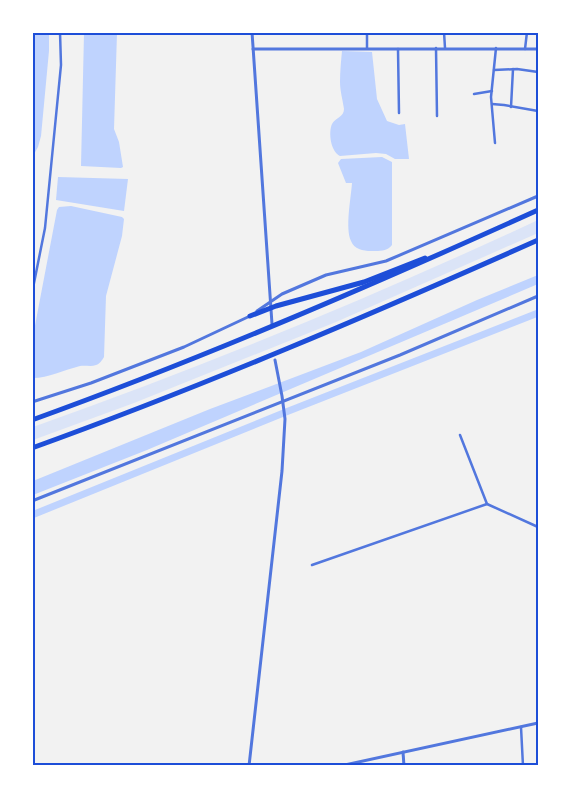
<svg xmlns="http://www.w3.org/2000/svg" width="571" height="798" font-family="Manrope,sans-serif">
<rect width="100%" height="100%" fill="#f2f2f2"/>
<path fill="#dbe4f7" d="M 538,220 L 538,233 L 336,322 L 134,403 L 33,440 L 33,427 C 204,366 373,297 538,220 Z"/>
<g fill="#bfd3fe">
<path d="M 33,32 L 49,33 L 49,51 L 41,136 L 38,147 L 33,156 Z"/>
<path d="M 84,33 L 117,33 L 114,129 L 119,142 L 123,167 L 121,168 L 81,166 Z"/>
<path d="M 342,51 L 372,52 L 377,99 L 387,121 L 399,125 L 405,124 L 409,159 L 395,159 L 386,154 L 376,153 L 340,156 C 331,152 328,133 332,124 C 335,118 344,117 344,109 C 343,101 340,91 340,82 C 340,72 341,61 342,51 Z"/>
<path d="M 382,157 L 392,162 L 392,245 C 387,252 378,251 371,251 C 363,251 354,249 351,241 C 345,228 351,198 352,183 L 346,183 L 338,163 L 341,159 Z"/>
<path d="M 58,177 L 128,179 L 124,211 L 56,200 Z"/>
<path d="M 71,206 L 122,217 L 124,219 L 122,236 L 106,296 L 104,357 C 102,360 100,364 96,365 C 91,367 86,365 80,366 C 64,370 48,378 33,378 L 33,336 L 57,210 L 59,207 Z"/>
<path d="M 538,275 L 538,284 L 147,450 L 33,495 L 33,481 L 210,409 L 361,352 L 477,300 Z"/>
</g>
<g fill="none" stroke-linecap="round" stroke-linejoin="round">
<path stroke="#bfd3fe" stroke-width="7" d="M 32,515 L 286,412 L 538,313"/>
<g stroke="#5277de" stroke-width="2.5">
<path d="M 367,32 L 367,48"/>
<path d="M 444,32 L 445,48"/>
<path d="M 436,48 L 437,116"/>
<path d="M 398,49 L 399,113"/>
<path d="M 525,49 L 527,32"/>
<path d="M 494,70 L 517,69 L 538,72"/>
<path d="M 474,94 L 492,91"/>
<path d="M 492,104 L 504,105 L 538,111"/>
<path d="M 511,107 L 513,69"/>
<path d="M 495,143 L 491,97 L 496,48"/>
<path d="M 32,293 L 45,228 L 61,65 L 60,32"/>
<path d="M 460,435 L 487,504 L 538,527"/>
<path d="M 312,565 L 487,504"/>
<path d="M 521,727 L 523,766"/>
<path d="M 532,766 L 538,764"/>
</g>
<g stroke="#5277de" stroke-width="3">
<path d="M 252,32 L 272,324"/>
<path d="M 253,49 L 538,49"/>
<path d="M 257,311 L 282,294 L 326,275 L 386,261 L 538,196"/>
<path d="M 32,402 L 91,383 L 184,347 L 250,316"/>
<path d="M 32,501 L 400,355 L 538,296"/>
<path d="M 403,752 L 404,766"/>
<path d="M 249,766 L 282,471 L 285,419 L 282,396 L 275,360"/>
<path d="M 340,766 L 538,723"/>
</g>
<g stroke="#1d4ed8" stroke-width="5">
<path d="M 250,316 L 276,306 L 364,282 L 425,258"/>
<path d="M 32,420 C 204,358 372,285 538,210"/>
<path d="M 32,448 C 204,386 372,314 538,240"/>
</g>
</g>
<rect width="571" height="798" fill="none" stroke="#ffffff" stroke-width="68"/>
<rect x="34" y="34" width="503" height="730" fill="none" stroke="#1d4ed8" stroke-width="2"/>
</svg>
